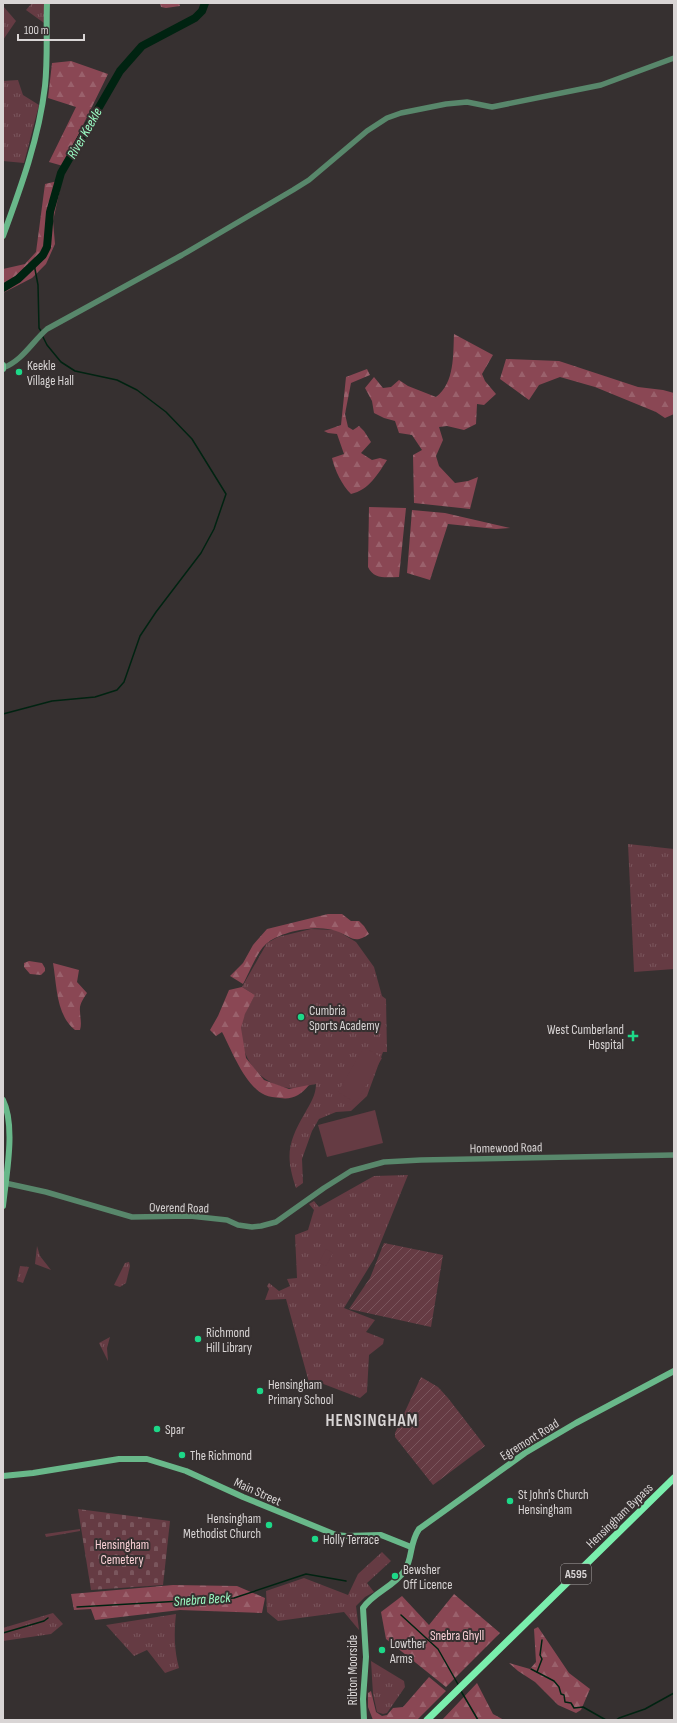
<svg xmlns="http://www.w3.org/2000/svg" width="677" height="1723" font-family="'Sofia Sans Condensed',sans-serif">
<defs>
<pattern id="grass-tufts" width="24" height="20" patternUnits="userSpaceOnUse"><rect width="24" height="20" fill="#653b43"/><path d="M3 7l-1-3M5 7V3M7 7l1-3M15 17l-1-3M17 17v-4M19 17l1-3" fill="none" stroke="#7a565d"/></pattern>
<pattern id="forest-firs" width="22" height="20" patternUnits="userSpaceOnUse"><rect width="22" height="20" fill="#8a4754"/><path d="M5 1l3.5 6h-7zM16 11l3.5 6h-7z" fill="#9a616c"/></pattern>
<pattern id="cemetery-stones" width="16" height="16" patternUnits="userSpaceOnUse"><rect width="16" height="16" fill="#653b43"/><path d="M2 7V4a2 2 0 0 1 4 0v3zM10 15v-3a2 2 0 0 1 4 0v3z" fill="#7a565d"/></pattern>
<pattern id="garden-furrows" width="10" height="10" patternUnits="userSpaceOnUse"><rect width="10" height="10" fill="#653b43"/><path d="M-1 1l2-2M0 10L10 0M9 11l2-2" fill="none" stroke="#7a565d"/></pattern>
</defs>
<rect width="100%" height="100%" fill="#363030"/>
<g fill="url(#grass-tufts)">
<path d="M 32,3 L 44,3 L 44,23 L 26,10 Z"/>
<path d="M 3,6 L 16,21 L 3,40 Z"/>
<path d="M 18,80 L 23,95 L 39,105 L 24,163 L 3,161 L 3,81 Z"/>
<path d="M 628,844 L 674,849 L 674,969 L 634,972 Z"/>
<path d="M 311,929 L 336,930 L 356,942 L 374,967 L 382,996 L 386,999 L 387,1052 L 383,1052 L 367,1096 L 351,1111 L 336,1112 L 319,1119 L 312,1131 L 302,1159 L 303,1183 L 296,1188 C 285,1156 288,1142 305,1113 C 310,1104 316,1095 316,1084 C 308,1085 297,1090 289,1088 C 260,1085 240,1057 241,1029 C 241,1017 250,1005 255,995 L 242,987 L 267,943 L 278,937 Z"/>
<path d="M 408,1175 L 374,1259 L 344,1308 L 375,1320 L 366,1332 L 384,1339 L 383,1344 L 369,1355 L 367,1392 L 360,1398 L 313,1380 L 310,1386 L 286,1299 L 265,1300 L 269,1289 L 267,1286 L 269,1283 L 279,1291 L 290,1286 L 287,1279 L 297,1278 L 295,1235 L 308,1230 L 314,1210 L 309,1204 L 314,1201 L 319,1207 L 374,1176 Z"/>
<path d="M 37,1246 L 40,1256 L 51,1270 L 35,1264 Z"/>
<path d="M 129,1262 L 130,1266 L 126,1283 L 120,1287 L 114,1285 L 125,1263 Z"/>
<path d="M 20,1266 L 29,1267 L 23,1283 L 17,1281 Z"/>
<path d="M 110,1337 L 107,1348 L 108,1361 L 99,1343 Z"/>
<path d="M 80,1529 L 80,1531 L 46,1537 L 45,1534 Z"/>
<path d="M 382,1552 L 391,1561 L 367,1583 L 374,1592 L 365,1597 L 356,1606 L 359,1630 L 344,1612 L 278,1621 L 267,1612 L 266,1591 L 304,1578 L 348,1595 L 358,1574 Z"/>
<path d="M 53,1613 L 63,1624 L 51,1634 L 3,1641 L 3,1628 Z"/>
<path d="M 176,1614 C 174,1633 174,1649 179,1668 L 165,1673 L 147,1650 L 134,1656 L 106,1625 Z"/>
<path d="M 371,1661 L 404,1681 L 405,1687 L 387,1713 L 383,1714 L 377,1712 L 373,1694 Z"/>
</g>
<g fill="url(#forest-firs)">
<path d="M 160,3 L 179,3 L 180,6 L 166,8 L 161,7 Z"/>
<path d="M 71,61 L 108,74 L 63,166 L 49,162 L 76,107 L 48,98 L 52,63 Z"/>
<path d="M 62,180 L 53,221 L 55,244 L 46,264 L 32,278 L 3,293 L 3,269 L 25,264 L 36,252 L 45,184 Z"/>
<path d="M 454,334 L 493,355 L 482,374 L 485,381 L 496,394 L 484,405 L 477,404 L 476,424 L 464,430 L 447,426 L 439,427 L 443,440 L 436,456 L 439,466 L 455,483 L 468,481 L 478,477 L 470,509 L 414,503 L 413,455 L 422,450 L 412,435 L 399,433 L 395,421 L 384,418 L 374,413 L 372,401 L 365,388 L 374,377 L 383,388 L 391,387 L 399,380 L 408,386 L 436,397 C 455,383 453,354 454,334 Z"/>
<path d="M 506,359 L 559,361 L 638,387 L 663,390 L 674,393 L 674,414 L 665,418 L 656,412 L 595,387 L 560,377 L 539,385 L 529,400 L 500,379 Z"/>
<path d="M 367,369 L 370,375 L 351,383 L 345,414 L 348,427 L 353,430 L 359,426 L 364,431 L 371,442 L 361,453 L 372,460 L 380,458 L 387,460 C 378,474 369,490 351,494 C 342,485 335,471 332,458 L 344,454 L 337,434 L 328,433 L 324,431 L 341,425 L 346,377 Z"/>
<path d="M 369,507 L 406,508 L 399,577 C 387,577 374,580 368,567 Z"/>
<path d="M 412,510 L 445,513 L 510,528 L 496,529 L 448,524 L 430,580 L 407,573 Z"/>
<path d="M 328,914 L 342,914 L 351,921 L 359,921 L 364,926 L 369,934 C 354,945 351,936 336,931 C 318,924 281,931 266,944 C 257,952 249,973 243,984 L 230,976 L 243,963 L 253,945 L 267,929 Z"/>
<path d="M 29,961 L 42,963 L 45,968 L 45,971 L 41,975 L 30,974 L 24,967 L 24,963 Z"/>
<path d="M 53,963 L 79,970 L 77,982 L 87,993 C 84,998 79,1004 80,1011 C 80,1018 82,1023 80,1030 L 75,1030 C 56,1015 57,986 53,963 Z"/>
<path d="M 242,987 L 255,995 L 245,1014 L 241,1028 L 246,1058 L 264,1080 L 289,1089 L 309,1085 C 301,1095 292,1100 280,1098 C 275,1097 269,1097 265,1095 C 245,1086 232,1051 222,1032 L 216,1036 L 210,1030 L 218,1016 L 229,990 Z"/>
<path d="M 173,1585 L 237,1586 L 265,1598 L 262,1613 L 180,1610 L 95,1620 L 91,1609 L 74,1610 L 71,1594 Z"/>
<path d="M 454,1594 L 500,1633 L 446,1687 L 386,1639 L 381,1612 L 402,1596 L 429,1625 Z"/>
<path d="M 538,1627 L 569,1673 L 590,1689 L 581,1710 L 576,1713 L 558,1705 L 535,1682 L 518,1671 L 509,1663 L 530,1669 L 536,1662 L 534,1629 Z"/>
<path d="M 429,1677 L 446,1691 L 417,1720 L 373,1720 L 368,1707 L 368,1693 L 371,1691 L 376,1712 L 382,1716 L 387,1715 L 393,1708 L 403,1707 Z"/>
<path d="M 477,1683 L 493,1714 L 504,1720 L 442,1720 Z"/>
</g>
<path fill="url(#cemetery-stones)" d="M 78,1509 L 170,1521 L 163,1585 L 91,1590 Z"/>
<g fill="url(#garden-furrows)">
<path d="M 384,1243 L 443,1255 L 431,1327 L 349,1309 L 370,1278 Z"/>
<path d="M 421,1377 L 438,1387 L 448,1398 L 485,1446 L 433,1485 L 395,1437 L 395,1433 Z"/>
</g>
<g fill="#653b43">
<path d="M 364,1047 L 382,1058 L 356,1103 L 338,1092 Z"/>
<path d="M 375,1110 L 383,1143 L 327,1157 L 318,1125 Z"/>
<path d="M 326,1249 L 333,1253 L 326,1266 L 319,1263 Z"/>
</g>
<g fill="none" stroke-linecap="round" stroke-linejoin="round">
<g stroke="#002311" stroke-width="1.5">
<path d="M 34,264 L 38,285 L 39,328 L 41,331"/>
<path d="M 3,714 L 52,701 L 95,697 L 117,690 L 124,682 L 140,636 L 156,612 L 201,553 L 214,529 L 226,494 L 192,439 L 166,412 L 137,390 L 117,380 L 75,371 L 61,362 L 47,345 L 42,335"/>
<path d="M 77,1607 L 234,1598 L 306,1574 L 346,1581"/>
<path d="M 401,1615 L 438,1649 L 459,1686"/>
<path d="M 3,1633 L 44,1621 L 48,1618"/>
<path d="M 531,1669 L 554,1681 L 559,1687 L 561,1694 L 564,1695 L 565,1702 L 571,1703 L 574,1708 L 583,1707 L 606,1720"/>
<path d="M 537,1672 L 542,1659 L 540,1655 L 542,1640"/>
<path d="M 461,1691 L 478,1720"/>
<path d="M 616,1720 L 619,1718 L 645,1709 L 674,1693"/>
</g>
<path stroke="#002311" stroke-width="8" d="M 3,288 L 18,279 L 43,255 L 47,247 L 50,212 L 61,173 L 120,71 L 142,46 L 195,18 L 202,11 L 205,3"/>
<g stroke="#58876b" stroke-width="5.5">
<path d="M 3,368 C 23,360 32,342 47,329 L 182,255 L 293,190 L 309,180 L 367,131 L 387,118 L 401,113 L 446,104 L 467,102 L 492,107 L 601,85 L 674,58"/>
<path d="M 5,1183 L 46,1192 L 132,1217 L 190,1216 L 227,1220 L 238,1225 L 252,1227 L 261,1226 L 276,1222 L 324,1188 L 351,1171 L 384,1162 L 421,1160 L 674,1155"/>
</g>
<g stroke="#69b88a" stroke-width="6">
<path d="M 3,236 C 21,187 39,138 45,86 C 48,58 46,30 47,3"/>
<path d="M 3,365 L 3,369"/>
<path d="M 3,1100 C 16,1126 6,1176 3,1206"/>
<path d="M 3,1476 L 33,1473 L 119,1459 L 147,1459 L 186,1471 L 243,1497 L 336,1535 L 346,1536 L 381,1535 L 411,1547"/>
<path d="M 364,1720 L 363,1699 L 366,1657 L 363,1608 C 374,1592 394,1587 405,1570 C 413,1557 409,1544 419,1529 L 525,1453 L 576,1423 L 674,1371"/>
</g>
<path stroke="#7aeead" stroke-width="7" d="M 427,1720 L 674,1478"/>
</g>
<g fill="#1dd888" stroke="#363030" stroke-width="1.5">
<circle cx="19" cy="372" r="4"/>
<circle cx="301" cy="1017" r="4"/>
<path d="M631 1030h4v4h4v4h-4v4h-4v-4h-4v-4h4z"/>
<circle cx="198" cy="1339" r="4"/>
<circle cx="260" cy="1391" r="4"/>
<circle cx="157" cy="1429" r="4"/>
<circle cx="182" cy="1455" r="4"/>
<circle cx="510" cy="1501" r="4"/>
<circle cx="269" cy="1525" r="4"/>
<circle cx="315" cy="1539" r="4"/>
<circle cx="395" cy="1576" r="4"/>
<circle cx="382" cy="1650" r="4"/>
</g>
<g text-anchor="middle" stroke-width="4" stroke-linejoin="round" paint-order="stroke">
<rect fill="#363030" stroke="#a8a4a4" stroke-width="1" x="561" y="1564" width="30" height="20" rx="3"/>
<g font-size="12" font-weight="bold" fill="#d9d5d5">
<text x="576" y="1578">A595</text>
</g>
<g font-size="13" fill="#d9d5d5" stroke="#363030" text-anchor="start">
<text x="27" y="370">Keekle<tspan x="27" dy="15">Village Hall</tspan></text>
<text x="309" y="1015">Cumbria<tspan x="309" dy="15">Sports Academy</tspan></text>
<text x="624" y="1034" text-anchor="end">West Cumberland<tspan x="624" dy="15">Hospital</tspan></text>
<text x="206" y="1337">Richmond<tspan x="206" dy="15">Hill Library</tspan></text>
<text x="268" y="1389">Hensingham<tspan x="268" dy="15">Primary School</tspan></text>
<text x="165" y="1434">Spar</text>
<text x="190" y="1460">The Richmond</text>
<text x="518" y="1499">St John's Church<tspan x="518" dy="15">Hensingham</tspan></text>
<text x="261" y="1523" text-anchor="end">Hensingham<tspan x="261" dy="15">Methodist Church</tspan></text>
<text x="323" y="1544">Holly Terrace</text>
<text x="403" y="1574">Bewsher<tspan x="403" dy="15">Off Licence</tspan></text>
<text x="390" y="1648">Lowther<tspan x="390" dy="15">Arms</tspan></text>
</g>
<g font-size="13" fill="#d9d5d5" stroke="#363030">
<text transform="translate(506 1147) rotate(-1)" y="5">Homewood Road</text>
<text transform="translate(179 1207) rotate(1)" y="5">Overend Road</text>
<text transform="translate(529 1439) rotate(-32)" y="5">Egremont Road</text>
<text transform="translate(258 1491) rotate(24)" y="5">Main Street</text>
<text transform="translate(619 1515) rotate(-44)" y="5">Hensingham Bypass</text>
<text transform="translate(352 1670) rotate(-90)" y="5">Ribton Moorside</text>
</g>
<g font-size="13" fill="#fad0d6" stroke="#363030">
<text x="122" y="1549">Hensingham<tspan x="122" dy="15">Cemetery</tspan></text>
<text x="457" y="1640">Snebra Ghyll</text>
</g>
<g font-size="14" font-style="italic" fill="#9bfcc3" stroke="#363030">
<text transform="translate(84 133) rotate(-60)" y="5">River Keekle</text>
<text transform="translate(202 1599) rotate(-4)" y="5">Snebra Beck</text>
</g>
<g font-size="17" font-weight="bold" letter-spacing="1" fill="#d9d5d5" stroke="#363030">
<text x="372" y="1426">HENSINGHAM</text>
</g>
</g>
<rect width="677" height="1723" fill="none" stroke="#d9d5d5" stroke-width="8"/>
<path d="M18 34v6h66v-6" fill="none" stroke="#d9d5d5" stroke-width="2"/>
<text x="24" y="34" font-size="12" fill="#d9d5d5" stroke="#363030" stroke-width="3" paint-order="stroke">100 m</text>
</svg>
